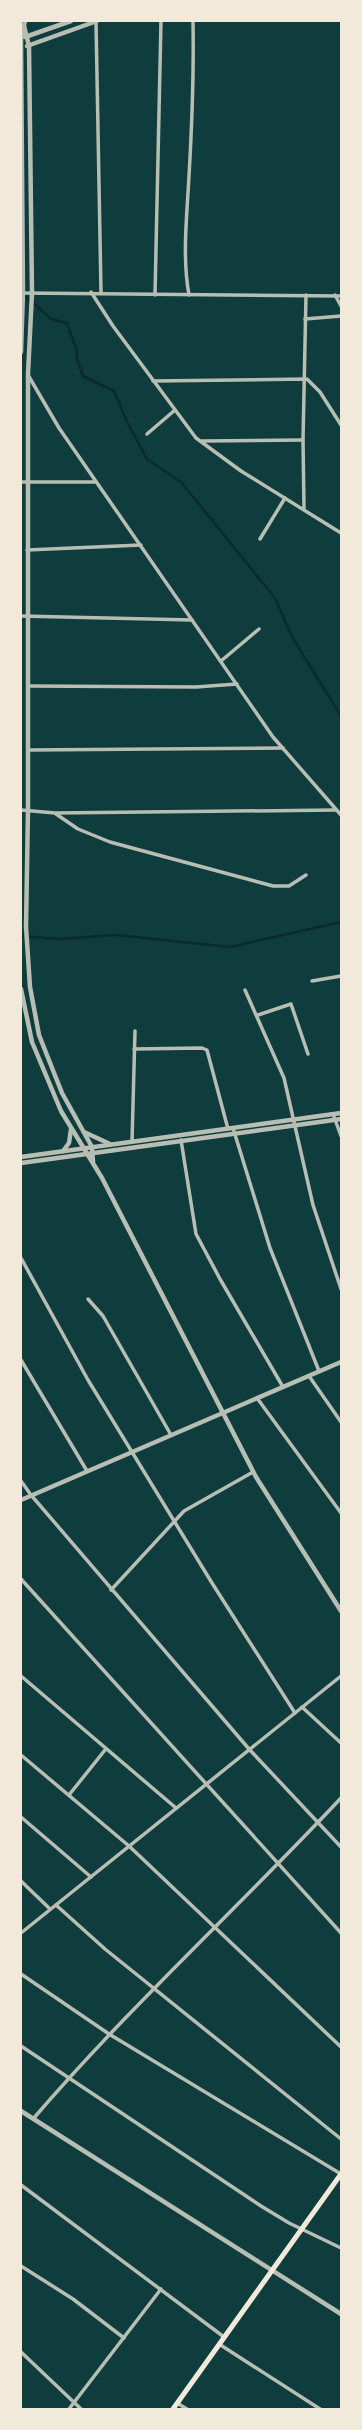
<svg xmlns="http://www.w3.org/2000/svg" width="362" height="2430" font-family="'Source Sans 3',sans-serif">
<rect width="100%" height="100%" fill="#0f3d3e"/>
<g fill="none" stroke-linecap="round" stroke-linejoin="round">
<g stroke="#0a2a2b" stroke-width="2.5">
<path d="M 23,294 L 51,319 L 67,323 L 77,351 L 77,359 L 83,376 L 114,391 L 128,424 L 147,459 L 181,482 L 275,598 L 292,637 L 341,716"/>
<path d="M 21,936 L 58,939 L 116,935 L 230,947 L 341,922"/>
</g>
<g stroke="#b8beb3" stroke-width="3.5">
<path d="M 96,22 L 101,292"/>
<path d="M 91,292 L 113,326 L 196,438 L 241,471 L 341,533"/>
<path d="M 22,293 L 341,296"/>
<path d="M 155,295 L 161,21"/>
<path d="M 189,295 C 182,257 187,215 189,176 C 192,124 194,73 193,21"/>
<path d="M 335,295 L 341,306"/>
<path d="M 305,319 L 341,316"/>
<path d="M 28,375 L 59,428 L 273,737 L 341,815"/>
<path d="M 153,381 L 307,379 L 320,392 L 341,425"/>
<path d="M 147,434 L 175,410"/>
<path d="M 202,441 L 303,440"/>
<path d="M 21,482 L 96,482"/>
<path d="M 304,508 L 303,440 L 306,295"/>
<path d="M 260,539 L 285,498"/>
<path d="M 27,550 L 141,545"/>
<path d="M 21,616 L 192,620"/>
<path d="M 221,661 L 259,629"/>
<path d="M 28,686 L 196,687 L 237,684"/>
<path d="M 28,750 L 283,748"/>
<path d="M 21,810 L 55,813 L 336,810"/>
<path d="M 56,814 L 78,829 L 110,842 L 273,886 L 289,886 L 306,875"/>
<path d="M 312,981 L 341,976"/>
<path d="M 245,990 L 284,1078 L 313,1205 L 341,1289"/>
<path d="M 258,1015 L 291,1004 L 308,1054"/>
<path d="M 134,1049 L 202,1048 L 207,1050 L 228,1129"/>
<path d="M 333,1114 L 341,1136"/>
<path d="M 233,1128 L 270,1248 L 319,1371"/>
<path d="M 181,1140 L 196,1234 L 220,1279 L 283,1387"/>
<path d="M 132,1142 L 135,1031"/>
<path d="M 21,1258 L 88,1380 L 212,1583 L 295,1713"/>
<path d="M 88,1299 L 103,1316 L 171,1435"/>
<path d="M 21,1360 L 87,1471"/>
<path d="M 309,1376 L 341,1422"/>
<path d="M 257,1398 L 341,1513"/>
<path d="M 21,1481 L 31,1495 L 249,1749 L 341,1847"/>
<path d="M 21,1579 L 341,1933"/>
<path d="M 111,1590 L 184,1511 L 253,1472"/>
<path d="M 21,1676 L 176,1808"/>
<path d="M 302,1707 L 341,1743"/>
<path d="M 21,1755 L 129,1846 L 341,2047"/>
<path d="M 69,1795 L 105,1750"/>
<path d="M 21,1817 L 91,1877"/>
<path d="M 21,1881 L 50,1909"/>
<path d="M 56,1905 L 105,1949 L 341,2139"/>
<path d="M 21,1933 L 341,1676"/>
<path d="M 21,1974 L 109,2034 L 341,2174"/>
<path d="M 21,2046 L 261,2206 L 289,2223 L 341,2248"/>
<path d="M 33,2119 C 130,2006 240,1906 341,1798"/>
<path d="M 21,2185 L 224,2337"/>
<path d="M 21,2266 L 73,2299 L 124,2338"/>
<path d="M 219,2344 L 320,2409"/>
<path d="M 21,2352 L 81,2409"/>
<path d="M 177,2403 L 187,2409"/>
<path d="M 69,2409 L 161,2289"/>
</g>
<g stroke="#b8beb3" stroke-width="4.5">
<path d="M 24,26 L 29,46 L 32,293 L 28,374 L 28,810 L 26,927 L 30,987 L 39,1035 L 62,1093 L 92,1147 L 93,1162"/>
<path d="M 25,37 L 71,21"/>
<path d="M 27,46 L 97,21"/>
<path d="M 21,352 L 23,293 L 21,38 L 25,21"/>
<path d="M 21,989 L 32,1042 L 61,1111 L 102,1178 L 256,1477 L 341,1611"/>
<path d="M 84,1132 L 110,1144"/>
<path d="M 63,1151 L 69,1143 L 71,1129"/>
<path d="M 21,1157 L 341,1113"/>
<path d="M 21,1163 L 341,1119"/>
<path d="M 21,1500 L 341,1362"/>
<path d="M 21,2111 L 341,2314"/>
</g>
<path stroke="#f1e9da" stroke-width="5" d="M 173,2409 L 341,2174"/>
</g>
<rect width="362" height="2430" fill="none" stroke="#f1e9da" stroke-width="44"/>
</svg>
